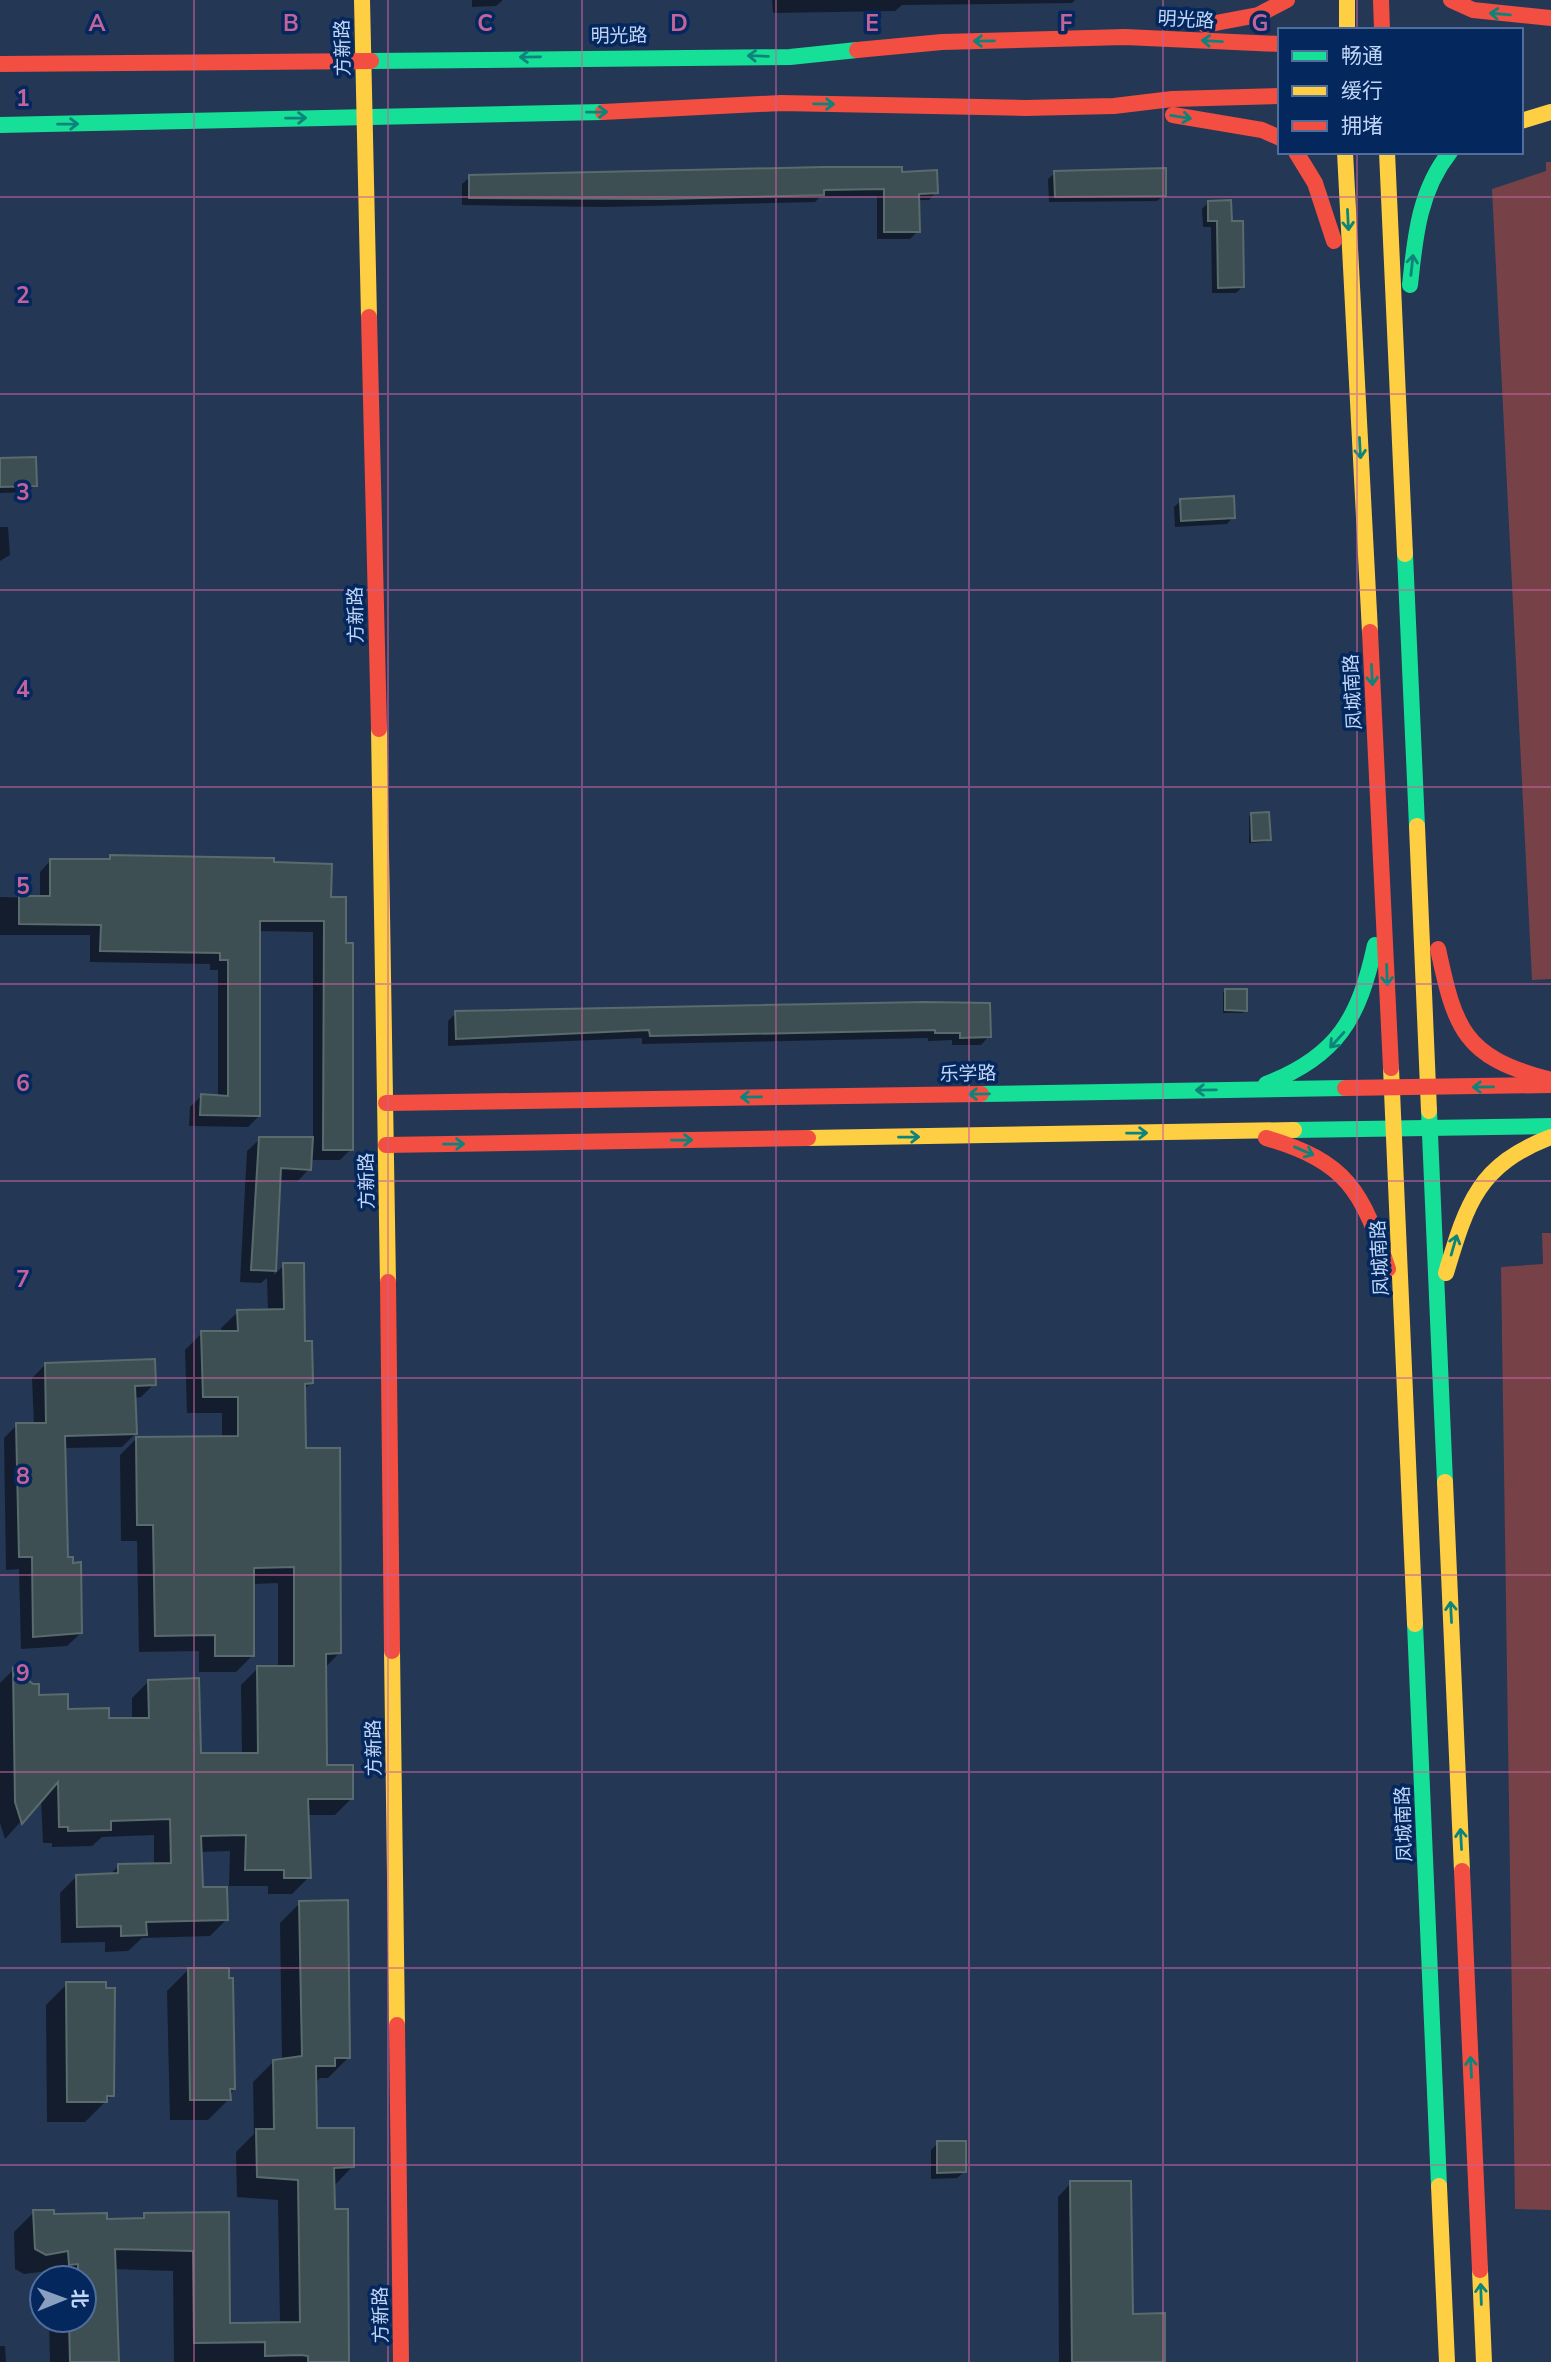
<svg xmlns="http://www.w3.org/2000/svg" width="1551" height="2362" font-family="'Nunito Sans','Noto Sans SC',sans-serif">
<rect width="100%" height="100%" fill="#243755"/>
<g fill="#764248">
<path d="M 1546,162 L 1551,162 L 1551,979 L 1532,980 L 1492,189 L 1546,171 Z"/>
<path d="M 1542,1233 L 1551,1233 L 1551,2210 L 1515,2209 L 1501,1267 L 1543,1264 Z"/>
</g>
<g fill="#0007">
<path d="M 472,0 L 503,0 L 496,6 L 472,7 Z"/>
<path d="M 772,0 L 1075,0 L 1072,3 L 902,5 L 895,11 L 773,13 Z"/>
<path d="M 1055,173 L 1164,195 L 1157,201 L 1049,202 L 1048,179 Z"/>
<path d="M 901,174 L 936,192 L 929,200 L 918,200 L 918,231 L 910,239 L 877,239 L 877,196 L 820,197 L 815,202 L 605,207 L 462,205 L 462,184 L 470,177 Z"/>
<path d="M 1209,202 L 1230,223 L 1243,286 L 1236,293 L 1212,293 L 1211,227 L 1203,227 L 1202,209 Z"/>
<path d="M 0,459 L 35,485 L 29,492 L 0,493 Z"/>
<path d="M 1181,501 L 1233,517 L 1227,524 L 1175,527 L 1174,507 Z"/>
<path d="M 0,527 L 8,527 L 10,555 L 0,561 Z"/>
<path d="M 1251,814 L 1269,839 L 1266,842 L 1249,843 L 1249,817 Z"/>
<path d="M 176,857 L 272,864 L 329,899 L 351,1149 L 340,1160 L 310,1160 L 309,1169 L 297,1182 L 279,1181 L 274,1275 L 284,1265 L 311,1383 L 303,1390 L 304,1450 L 339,1653 L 325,1668 L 325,1767 L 352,1798 L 335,1815 L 307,1815 L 309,1877 L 292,1894 L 268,1894 L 268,1886 L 229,1886 L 230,1851 L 200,1852 L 201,1889 L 227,1919 L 210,1936 L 142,1938 L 128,1951 L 105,1952 L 105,1942 L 61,1943 L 60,1893 L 77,1876 L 109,1875 L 119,1866 L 154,1865 L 154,1835 L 102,1837 L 92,1846 L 52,1847 L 52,1843 L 43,1843 L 41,1799 L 5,1839 L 0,1823 L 0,1683 L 13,1670 L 32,1685 L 37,1696 L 66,1711 L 107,1720 L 132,1720 L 132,1698 L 149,1681 L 199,1755 L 242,1755 L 241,1685 L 258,1668 L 278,1668 L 278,1583 L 252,1584 L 253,1655 L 236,1672 L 199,1672 L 199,1651 L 139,1652 L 137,1541 L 121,1541 L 120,1455 L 137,1438 L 222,1438 L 222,1413 L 187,1413 L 185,1350 L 202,1333 L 222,1333 L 221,1328 L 238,1312 L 268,1311 L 267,1278 L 261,1283 L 240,1282 L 247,1151 L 260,1139 L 313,1139 L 313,932 L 258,931 L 259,1116 L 248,1127 L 189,1126 L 190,1107 L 201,1096 L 218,1097 L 218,970 L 210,970 L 210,964 L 90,962 L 90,935 L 0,935 L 0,897 L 40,898 L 40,872 L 51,860 Z"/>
<path d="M 1225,990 L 1246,1010 L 1243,1013 L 1223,1013 L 1223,993 Z"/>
<path d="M 989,1004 L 989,1036 L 981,1045 L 952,1045 L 952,1040 L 928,1041 L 928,1038 L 642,1044 L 642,1038 L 448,1046 L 448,1021 L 456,1013 Z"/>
<path d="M 45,1365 L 154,1384 L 141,1397 L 134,1398 L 135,1434 L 122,1447 L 64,1448 L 66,1559 L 81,1633 L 67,1646 L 21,1649 L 19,1569 L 6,1570 L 4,1438 L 17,1425 L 34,1425 L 32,1378 Z"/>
<path d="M 300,1903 L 349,2057 L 328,2078 L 320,2078 L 314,2084 L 315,2130 L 352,2167 L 333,2187 L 348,2362 L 174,2362 L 173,2271 L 114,2269 L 117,2362 L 50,2362 L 49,2320 L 84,2320 L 84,2278 L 48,2278 L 48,2271 L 24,2274 L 15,2269 L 14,2232 L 34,2212 L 105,2221 L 139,2220 L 145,2214 L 227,2214 L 228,2325 L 280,2324 L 278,2200 L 237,2197 L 236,2152 L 254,2134 L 253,2082 L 274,2061 L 282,2060 L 280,1923 Z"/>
<path d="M 188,1970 L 234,2088 L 229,2099 L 208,2120 L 170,2120 L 167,1991 Z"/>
<path d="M 67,1984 L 112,2095 L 85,2122 L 47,2122 L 46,2005 Z"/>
<path d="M 938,2143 L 964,2172 L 957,2178 L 931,2179 L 931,2150 Z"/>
<path d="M 1071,2183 L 1131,2316 L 1164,2362 L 1059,2362 L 1058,2197 Z"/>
<path d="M 0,2346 L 5,2346 L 6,2362 L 0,2362 Z"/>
</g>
<g fill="#3d4f52" stroke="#596b6c" stroke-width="2">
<path d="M 823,167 L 902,167 L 902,172 L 937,170 L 938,193 L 919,194 L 920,232 L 884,232 L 884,189 L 824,190 L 824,195 L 663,199 L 469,198 L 469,175 Z"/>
<path d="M 1166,168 L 1166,196 L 1055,197 L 1054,171 Z"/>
<path d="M 1231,200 L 1232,221 L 1243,221 L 1244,287 L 1218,288 L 1217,221 L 1208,221 L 1208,201 Z"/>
<path d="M 36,457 L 37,486 L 0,487 L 0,458 Z"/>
<path d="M 1234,496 L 1235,518 L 1181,521 L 1180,499 Z"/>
<path d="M 1269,812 L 1271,840 L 1252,841 L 1251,813 Z"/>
<path d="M 110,855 L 274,858 L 274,862 L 332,864 L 331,897 L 346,897 L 346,943 L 353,943 L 353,1150 L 323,1150 L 324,921 L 260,921 L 260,1116 L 200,1115 L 201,1094 L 228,1096 L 228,960 L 220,960 L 220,953 L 100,951 L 101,925 L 19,924 L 19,896 L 50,896 L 50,859 L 110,859 Z"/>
<path d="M 1225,989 L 1247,989 L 1247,1011 L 1225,1010 Z"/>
<path d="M 925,1002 L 990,1003 L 991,1037 L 960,1038 L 960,1033 L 935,1033 L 935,1030 L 650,1036 L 649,1030 L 456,1039 L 455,1011 Z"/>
<path d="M 259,1137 L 313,1137 L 311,1170 L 281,1168 L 276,1271 L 251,1270 Z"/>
<path d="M 283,1263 L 304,1263 L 305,1341 L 312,1341 L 313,1383 L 305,1384 L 306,1448 L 340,1448 L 341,1653 L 326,1654 L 327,1765 L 353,1765 L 353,1799 L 308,1799 L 311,1878 L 284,1878 L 284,1870 L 245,1870 L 246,1835 L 201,1836 L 203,1887 L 227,1887 L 228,1920 L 146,1922 L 147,1935 L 121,1936 L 121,1926 L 77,1927 L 76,1875 L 118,1873 L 118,1864 L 171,1863 L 170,1819 L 111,1821 L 111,1830 L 68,1831 L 68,1827 L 59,1827 L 58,1782 L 22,1824 L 15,1802 L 13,1668 L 33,1684 L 39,1684 L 39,1695 L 68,1694 L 68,1709 L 109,1708 L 109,1718 L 149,1718 L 148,1680 L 199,1678 L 201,1753 L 258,1753 L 257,1666 L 294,1666 L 294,1567 L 254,1568 L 254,1656 L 215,1656 L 215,1635 L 155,1636 L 153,1525 L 137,1525 L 136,1437 L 238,1436 L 238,1397 L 203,1397 L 201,1331 L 238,1331 L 237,1310 L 284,1309 Z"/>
<path d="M 155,1359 L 156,1385 L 135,1386 L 137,1434 L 65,1436 L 68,1557 L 73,1557 L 73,1563 L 81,1562 L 82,1633 L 33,1637 L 32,1557 L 19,1557 L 16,1423 L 46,1423 L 45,1363 Z"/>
<path d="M 348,1900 L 350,2058 L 335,2058 L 335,2066 L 316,2066 L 317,2128 L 354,2128 L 354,2167 L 334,2168 L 335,2209 L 348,2209 L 349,2362 L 308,2362 L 308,2356 L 301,2355 L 265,2356 L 265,2342 L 194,2343 L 193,2251 L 115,2249 L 119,2362 L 70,2362 L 69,2320 L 84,2320 L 84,2278 L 78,2278 L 78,2264 L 69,2265 L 68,2251 L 46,2255 L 35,2249 L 33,2210 L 54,2210 L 54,2214 L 107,2213 L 107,2219 L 144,2218 L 144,2213 L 229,2212 L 230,2323 L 300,2322 L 298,2180 L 257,2177 L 256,2129 L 274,2129 L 273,2060 L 302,2056 L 299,1901 Z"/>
<path d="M 188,1968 L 229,1968 L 229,1978 L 233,1978 L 235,2089 L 230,2089 L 231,2100 L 190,2100 Z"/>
<path d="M 66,1982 L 106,1982 L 106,1988 L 115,1988 L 114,2096 L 107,2096 L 107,2102 L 67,2102 Z"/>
<path d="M 937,2141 L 966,2141 L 966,2172 L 937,2173 Z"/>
<path d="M 1070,2181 L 1131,2181 L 1133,2314 L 1165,2313 L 1165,2362 L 1072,2362 Z"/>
</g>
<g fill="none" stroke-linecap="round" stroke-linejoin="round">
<g stroke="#16e098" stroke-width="16">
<path d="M 371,61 L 790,57 L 857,50"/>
<path d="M 0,125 L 603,112"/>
<path d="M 1410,285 C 1415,237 1419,191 1450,152"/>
<path d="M 1405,554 L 1417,826"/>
<path d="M 1266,1084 C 1338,1056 1359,1018 1375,945"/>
<path d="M 981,1094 L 1345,1088"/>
<path d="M 1429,1111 L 1445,1482"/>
<path d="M 1294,1130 L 1551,1126"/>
<path d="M 1415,1624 L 1439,2186"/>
</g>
<g stroke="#ffcf43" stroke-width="16">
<path d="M 362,0 L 369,317"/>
<path d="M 1347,0 L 1347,30"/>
<path d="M 1521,121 L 1551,112"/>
<path d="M 1345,152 L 1370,632"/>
<path d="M 1387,152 L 1405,554"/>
<path d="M 379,729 L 388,1282"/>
<path d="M 1417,826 L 1429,1111"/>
<path d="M 1391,1068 L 1415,1624"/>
<path d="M 808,1138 L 1294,1130"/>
<path d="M 1446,1273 C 1467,1203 1478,1165 1551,1137"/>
<path d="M 1445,1482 L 1462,1871"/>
<path d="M 392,1651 L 397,2025"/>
<path d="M 1439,2186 L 1447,2362"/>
<path d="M 1480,2270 L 1484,2362"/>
</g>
<g stroke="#f24e42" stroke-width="16">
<path d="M 1381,0 L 1382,30"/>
<path d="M 1451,0 L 1473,10 L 1551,18"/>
<path d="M 1205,25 L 1258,15 L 1287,0"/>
<path d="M 857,50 L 942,42 L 1125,37 L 1280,44"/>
<path d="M 0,64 L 371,61"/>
<path d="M 603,112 L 781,103 L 1025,108 L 1114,106 L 1172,99 L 1280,96"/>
<path d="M 1173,115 L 1262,130 L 1280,138"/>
<path d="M 1296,152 L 1315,183 L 1334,241"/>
<path d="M 369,317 L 379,729"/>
<path d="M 1370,632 L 1391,1068"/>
<path d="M 1438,949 C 1455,1028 1463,1057 1548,1079"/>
<path d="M 1345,1088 L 1551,1085"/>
<path d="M 386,1103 L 981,1094"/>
<path d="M 1266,1138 C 1348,1162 1362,1191 1388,1269"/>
<path d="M 386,1145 L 808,1138"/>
<path d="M 388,1282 L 392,1651"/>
<path d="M 1462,1871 L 1480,2270"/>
<path d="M 397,2025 L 401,2362"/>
</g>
</g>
<defs><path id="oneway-shaft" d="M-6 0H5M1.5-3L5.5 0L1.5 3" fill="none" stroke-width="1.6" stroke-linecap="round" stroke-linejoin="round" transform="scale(1.75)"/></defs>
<g stroke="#0d847b">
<use href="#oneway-shaft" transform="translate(1500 14) rotate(-175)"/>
<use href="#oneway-shaft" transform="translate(984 41) rotate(179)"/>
<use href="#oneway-shaft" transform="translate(1212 41) rotate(-177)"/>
<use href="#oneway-shaft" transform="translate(758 56) rotate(-178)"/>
<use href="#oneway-shaft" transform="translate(530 57) rotate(179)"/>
<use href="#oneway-shaft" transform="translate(824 104) rotate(1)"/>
<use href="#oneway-shaft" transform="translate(597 112) rotate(-1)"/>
<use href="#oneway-shaft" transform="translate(1181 117) rotate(9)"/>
<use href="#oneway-shaft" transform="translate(296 118) rotate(-1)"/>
<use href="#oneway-shaft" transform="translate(68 124) rotate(-1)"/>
<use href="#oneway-shaft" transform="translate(1348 220) rotate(87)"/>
<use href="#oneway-shaft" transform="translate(1412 265) rotate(-84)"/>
<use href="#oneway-shaft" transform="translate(1360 448) rotate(87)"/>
<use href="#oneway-shaft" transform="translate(1372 675) rotate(87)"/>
<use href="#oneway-shaft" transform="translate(1387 975) rotate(88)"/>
<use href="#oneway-shaft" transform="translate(1337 1040) rotate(132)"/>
<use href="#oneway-shaft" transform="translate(1483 1087) rotate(179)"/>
<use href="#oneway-shaft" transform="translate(1206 1090) rotate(179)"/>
<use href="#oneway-shaft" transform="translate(979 1094) rotate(179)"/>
<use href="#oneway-shaft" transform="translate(751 1097) rotate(179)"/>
<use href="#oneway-shaft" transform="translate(1137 1133) rotate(-1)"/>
<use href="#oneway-shaft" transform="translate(909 1137) rotate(-1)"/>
<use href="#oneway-shaft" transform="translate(682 1140) rotate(-1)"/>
<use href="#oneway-shaft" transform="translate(454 1144) rotate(-1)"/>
<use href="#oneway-shaft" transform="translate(1304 1151) rotate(23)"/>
<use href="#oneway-shaft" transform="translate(1454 1245) rotate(-74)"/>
<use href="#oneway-shaft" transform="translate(1451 1612) rotate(-93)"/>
<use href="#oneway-shaft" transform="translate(1461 1839) rotate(-93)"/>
<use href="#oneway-shaft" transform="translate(1471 2067) rotate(-93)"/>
<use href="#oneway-shaft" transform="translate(1481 2294) rotate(-92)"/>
</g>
<path fill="none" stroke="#c2649a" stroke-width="2" stroke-opacity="0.55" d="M 194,0 L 194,2362M 388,0 L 388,2362M 582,0 L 582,2362M 776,0 L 776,2362M 969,0 L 969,2362M 1163,0 L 1163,2362M 1357,0 L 1357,30M 1357,152 L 1357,2362M 0,197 L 1551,197M 0,394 L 1551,394M 0,590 L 1551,590M 0,787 L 1551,787M 0,984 L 1551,984M 0,1181 L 1551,1181M 0,1378 L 1551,1378M 0,1575 L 1551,1575M 0,1772 L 1551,1772M 0,1968 L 1551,1968M 0,2165 L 1551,2165"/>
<g text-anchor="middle" stroke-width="7" stroke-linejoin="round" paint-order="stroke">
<g font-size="19" fill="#c1d6f8" stroke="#04285e">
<text transform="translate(1186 19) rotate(3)" y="7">明光路</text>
<text transform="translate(619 35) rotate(-1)" y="7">明光路</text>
<text transform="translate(342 48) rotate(-91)" y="7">方新路</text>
<text transform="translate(355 615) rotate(-91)" y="7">方新路</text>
<text transform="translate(1352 692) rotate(-93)" y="7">凤城南路</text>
<text transform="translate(968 1073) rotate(-1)" y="7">乐学路</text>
<text transform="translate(366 1181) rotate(-91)" y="7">方新路</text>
<text transform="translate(1379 1258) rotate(-93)" y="7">凤城南路</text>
<text transform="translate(373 1748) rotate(-91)" y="7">方新路</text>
<text transform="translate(1403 1824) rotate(-92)" y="7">凤城南路</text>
<text transform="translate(380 2315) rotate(-91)" y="7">方新路</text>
</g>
</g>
<g font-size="23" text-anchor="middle" font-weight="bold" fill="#c2649a" stroke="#04285e" stroke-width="7" stroke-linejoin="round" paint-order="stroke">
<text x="97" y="31">A</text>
<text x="291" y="31">B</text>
<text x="485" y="31">C</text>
<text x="679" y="31">D</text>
<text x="872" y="31">E</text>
<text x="1066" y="31">F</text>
<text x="1260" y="31">G</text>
<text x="23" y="106">1</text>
<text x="23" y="303">2</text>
<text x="23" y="500">3</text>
<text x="23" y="697">4</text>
<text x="23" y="894">5</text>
<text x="23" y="1091">6</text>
<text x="23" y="1287">7</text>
<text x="23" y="1484">8</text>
<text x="23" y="1681">9</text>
</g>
<rect x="1278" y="28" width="245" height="126" fill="#04285e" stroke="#506e9c" stroke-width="2"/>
<rect x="1292" y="51" width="35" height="10" fill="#16e098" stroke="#506e9c" stroke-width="2"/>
<text x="1341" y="63" font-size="21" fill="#c1d6f8">畅通</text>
<rect x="1292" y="86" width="35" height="10" fill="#ffcf43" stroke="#506e9c" stroke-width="2"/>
<text x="1341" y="98" font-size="21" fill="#c1d6f8">缓行</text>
<rect x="1292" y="121" width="35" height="10" fill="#f24e42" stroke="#506e9c" stroke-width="2"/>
<text x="1341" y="133" font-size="21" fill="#c1d6f8">拥堵</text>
<g transform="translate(63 2299) rotate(89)"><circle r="33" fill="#04285e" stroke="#506e9c" stroke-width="2"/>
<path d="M0-5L12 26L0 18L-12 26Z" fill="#8a9ebf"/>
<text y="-10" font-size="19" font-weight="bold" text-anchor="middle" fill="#c1d6f8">北</text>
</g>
</svg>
